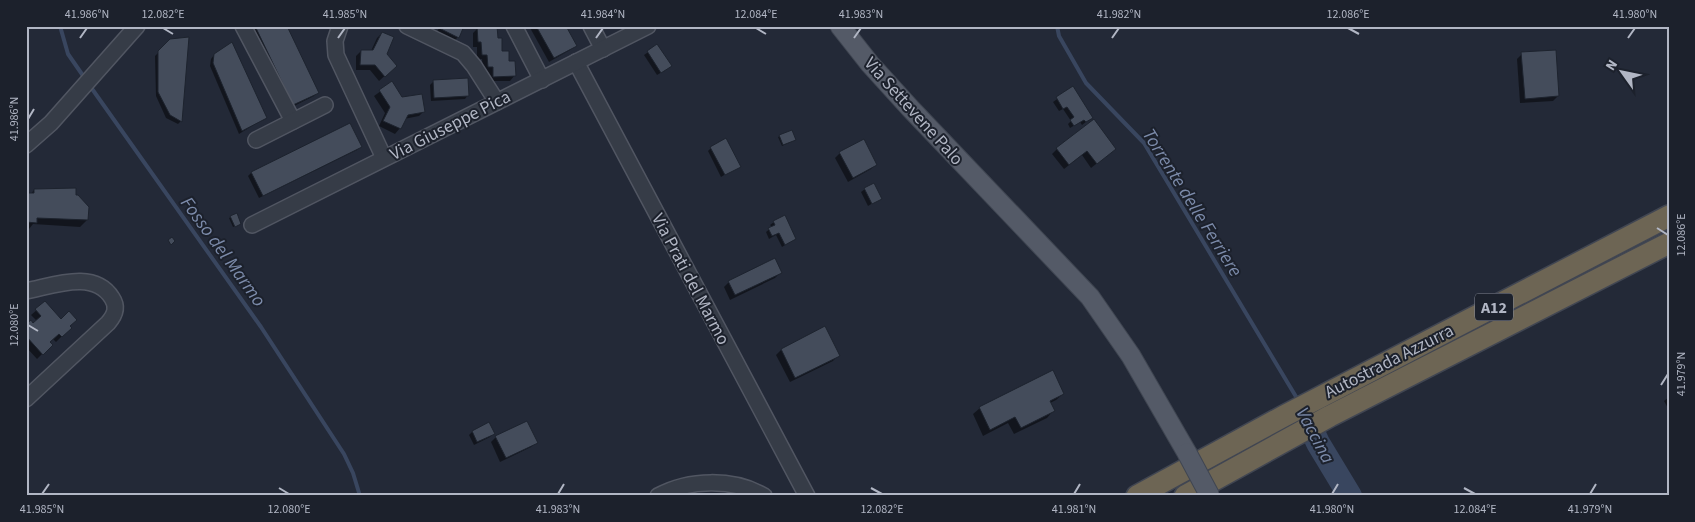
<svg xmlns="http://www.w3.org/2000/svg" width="1695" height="522" font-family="'Source Sans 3',sans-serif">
<rect width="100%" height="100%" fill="#232937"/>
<g fill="#0007">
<path d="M 251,26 L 285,26 L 317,93 L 314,96 L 290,108 Z"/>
<path d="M 440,26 L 478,26 L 462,29 L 458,37 L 451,44 L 435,36 Z"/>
<path d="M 529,26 L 565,26 L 576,45 L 570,50 L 549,62 Z"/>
<path d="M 478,28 L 496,39 L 501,53 L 515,75 L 510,81 L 489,81 L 488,72 L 483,72 L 482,59 L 477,60 L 477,47 L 473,47 L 473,33 Z"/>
<path d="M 382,33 L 390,71 L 379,81 L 370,70 L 356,70 L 356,56 L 361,51 L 371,51 L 377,38 Z"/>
<path d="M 187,38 L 181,121 L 178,124 L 166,118 L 156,96 L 155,56 L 171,40 Z"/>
<path d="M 657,46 L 667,69 L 657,75 L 644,55 Z"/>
<path d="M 1522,54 L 1558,96 L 1553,101 L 1520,103 L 1517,59 Z"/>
<path d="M 214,55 L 265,118 L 239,134 L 210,66 L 211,59 Z"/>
<path d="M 433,82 L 468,95 L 465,99 L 431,101 L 430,85 Z"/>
<path d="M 392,83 L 402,98 L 424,111 L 419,116 L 404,119 L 400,128 L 395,134 L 379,126 L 385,113 L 374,96 Z"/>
<path d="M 1073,88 L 1091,118 L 1082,125 L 1080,122 L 1070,128 L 1068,124 L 1071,121 L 1063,109 L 1059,111 L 1053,102 Z"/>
<path d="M 780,136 L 793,141 L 782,146 L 778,137 Z"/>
<path d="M 360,147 L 357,150 L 259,198 L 248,176 L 251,173 Z"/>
<path d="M 711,148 L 739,166 L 721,177 L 708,151 Z"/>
<path d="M 1057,149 L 1115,149 L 1091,168 L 1082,155 L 1064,169 L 1052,154 Z"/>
<path d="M 840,153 L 876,164 L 871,169 L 848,182 L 835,158 Z"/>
<path d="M 865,189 L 880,199 L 868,206 L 861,192 Z"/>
<path d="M 34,190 L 75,196 L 87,220 L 80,227 L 33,224 L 29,229 L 26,229 L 26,195 L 30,195 Z"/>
<path d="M 231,217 L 238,225 L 233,227 L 229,218 Z"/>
<path d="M 774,222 L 795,239 L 782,247 L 776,235 L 769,239 L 766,232 L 772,227 L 770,225 Z"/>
<path d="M 780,273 L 775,278 L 730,300 L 724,287 L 729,282 Z"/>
<path d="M 45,303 L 60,320 L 69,326 L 65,333 L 56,342 L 53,339 L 49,342 L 51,345 L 37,359 L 26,347 L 26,326 L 33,325 L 37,321 L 31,315 Z"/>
<path d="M 825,328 L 838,355 L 833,361 L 790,382 L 776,355 L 781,350 Z"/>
<path d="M 1063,394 L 1056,400 L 1050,403 L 1053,411 L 1047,418 L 1014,434 L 1008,423 L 983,436 L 973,414 L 980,408 Z"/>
<path d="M 1669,397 L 1669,410 L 1664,401 Z"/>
<path d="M 472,432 L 493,434 L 490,437 L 474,445 L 469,435 Z"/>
<path d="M 496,437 L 536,442 L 531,447 L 500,462 L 491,442 Z"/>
</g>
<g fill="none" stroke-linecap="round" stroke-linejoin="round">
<g stroke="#39465f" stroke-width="4">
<path d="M 60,26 L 68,54 L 86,80"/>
<path d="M 1057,26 L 1059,36 L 1086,83 L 1144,143 L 1298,400"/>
<path d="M 90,86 L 261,327 L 344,454 L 353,473 L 360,496"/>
</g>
<path stroke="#39465f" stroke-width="24" d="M 1302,408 L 1318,443 L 1350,496"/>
</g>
<g fill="#444c5b" stroke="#1d232e">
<path d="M 255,26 L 287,26 L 319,93 L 293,105 Z"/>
<path d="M 443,26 L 464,26 L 459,38 L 441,29 Z"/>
<path d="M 477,26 L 497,26 L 498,38 L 502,38 L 502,51 L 509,51 L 509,61 L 515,61 L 516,76 L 493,77 L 493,67 L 488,67 L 487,55 L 482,55 L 481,42 L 478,42 Z"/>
<path d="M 536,26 L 566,26 L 577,46 L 554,58 Z"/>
<path d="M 382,32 L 394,37 L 387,54 L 397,66 L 385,77 L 375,65 L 360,65 L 361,50 L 373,50 Z"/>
<path d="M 189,37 L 182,122 L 170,115 L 158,92 L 158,51 L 170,39 Z"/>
<path d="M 232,42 L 267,118 L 242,131 L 213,63 L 214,54 Z"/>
<path d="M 657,44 L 672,66 L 661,73 L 647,51 Z"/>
<path d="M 1556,50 L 1559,96 L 1525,99 L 1521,52 Z"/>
<path d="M 468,78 L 469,96 L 434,98 L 433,80 Z"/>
<path d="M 392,81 L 402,97 L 422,94 L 425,112 L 408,115 L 401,129 L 383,121 L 390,107 L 379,90 Z"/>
<path d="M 1073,86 L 1093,118 L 1086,122 L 1084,120 L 1074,126 L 1070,120 L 1074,117 L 1067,107 L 1063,109 L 1056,97 Z"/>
<path d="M 1094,119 L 1116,149 L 1097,164 L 1087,151 L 1069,165 L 1056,148 Z"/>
<path d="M 350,123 L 362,147 L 263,196 L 251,172 Z"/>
<path d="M 792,130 L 796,140 L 783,145 L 779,135 Z"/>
<path d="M 726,138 L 741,167 L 725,175 L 710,147 Z"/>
<path d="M 864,139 L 877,165 L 853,178 L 839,152 Z"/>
<path d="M 874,183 L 882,199 L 872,204 L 864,188 Z"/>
<path d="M 76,188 L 76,195 L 78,195 L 89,207 L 88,220 L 37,218 L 37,223 L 26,222 L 26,193 L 34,193 L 34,189 Z"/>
<path d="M 237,213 L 241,224 L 235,227 L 230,216 Z"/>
<path d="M 785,215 L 796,239 L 785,245 L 779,233 L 772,236 L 768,228 L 775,225 L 773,221 Z"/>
<path d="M 172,237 L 175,241 L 171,245 L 168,240 Z"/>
<path d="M 775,258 L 782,273 L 735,295 L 728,281 Z"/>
<path d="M 45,301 L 61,319 L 69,311 L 77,320 L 70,326 L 72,328 L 62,337 L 59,334 L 50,342 L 53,345 L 43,355 L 26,336 L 26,324 L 31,320 L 33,323 L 41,316 L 35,309 Z"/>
<path d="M 825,326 L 840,356 L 795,378 L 781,349 Z"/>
<path d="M 1053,370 L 1064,394 L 1050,401 L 1055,411 L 1021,428 L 1015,417 L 990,430 L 979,407 Z"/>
<path d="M 527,421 L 538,443 L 506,458 L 495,436 Z"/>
<path d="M 489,422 L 495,434 L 477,442 L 472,431 Z"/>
</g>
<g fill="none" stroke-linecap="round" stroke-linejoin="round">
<defs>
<g id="minor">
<path d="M 243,26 L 293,121"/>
<path d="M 340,26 L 335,41 L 336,55 L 384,158"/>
<path d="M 407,26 L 463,53 L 474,66 L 497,102"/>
<path d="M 514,26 L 542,80"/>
<path d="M 591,26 L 603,49"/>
<path d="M 576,62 L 807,496"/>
<path d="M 256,140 L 325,105"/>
<path d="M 26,145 L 51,123 L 137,26"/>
<path d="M 252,225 L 648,26"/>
<path d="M 26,291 C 53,286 94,269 112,298 C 118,307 115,315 108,323 L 26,399"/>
<path d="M 658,496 C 689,479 733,478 764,496"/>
</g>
<path id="major" d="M 840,26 L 870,64 L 910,108 L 1090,297 L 1131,356 L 1187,453"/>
<g id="highway">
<path d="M 1137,496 L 1284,416 L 1669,216"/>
<path d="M 1185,496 L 1330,416 L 1669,243"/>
</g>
</defs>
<use href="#minor" stroke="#515662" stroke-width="18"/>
<use href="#major" stroke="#3f4551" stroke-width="21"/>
<use href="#highway" stroke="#414652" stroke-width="24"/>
<use href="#minor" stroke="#363c47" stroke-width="15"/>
<use href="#major" stroke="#545a67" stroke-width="19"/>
<use href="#highway" stroke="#6d6554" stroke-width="21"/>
<defs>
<path id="major-bridge" d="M 1187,453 L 1210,496"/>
</defs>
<use href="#major-bridge" stroke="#3f4551" stroke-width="21" stroke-linecap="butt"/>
<use href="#major-bridge" stroke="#545a67" stroke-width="19"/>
</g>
<path fill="none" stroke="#b1b6c4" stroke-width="2" d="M 163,28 L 173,34M 756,28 L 766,34M 1348,28 L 1359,34M 80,38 L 87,28M 338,38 L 345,28M 596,38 L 603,28M 854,38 L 861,28M 1112,38 L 1119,28M 1628,38 L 1635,28M 28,119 L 34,109M 1657,228 L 1668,235M 28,325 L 38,331M 1661,385 L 1668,374M 279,488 L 289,494M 871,488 L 882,494M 1464,488 L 1475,494M 42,494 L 49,484M 558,494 L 564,484M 1074,494 L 1080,484M 1332,494 L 1338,484M 1590,494 L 1596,484"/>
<g text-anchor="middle" stroke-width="4" stroke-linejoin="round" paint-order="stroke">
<rect fill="#1c212c" stroke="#848996" stroke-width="1" x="1475" y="293.5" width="38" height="27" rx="4"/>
<g font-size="16" font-weight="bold" fill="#b1b6c4">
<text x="1494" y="313">A12</text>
</g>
<g font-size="18" fill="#b1b6c4" stroke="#1c212c">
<text transform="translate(914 111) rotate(48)" y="6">Via Settevene Palo</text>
<text transform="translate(450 125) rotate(-27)" y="6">Via Giuseppe Pica</text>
<text transform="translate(691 279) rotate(62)" y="6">Via Prati del Marmo</text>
<text transform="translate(1389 361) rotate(-27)" y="6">Autostrada Azzurra</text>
</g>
<g font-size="19" font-style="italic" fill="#7c8baa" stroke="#1c212c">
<text transform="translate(1193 202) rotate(58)" y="7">Torrente delle Ferriere</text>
<text transform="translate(224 251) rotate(54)" y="7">Fosso del Marmo</text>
<text transform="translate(1316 435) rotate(62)" y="7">Vaccina</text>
</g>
</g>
<rect width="1695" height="522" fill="none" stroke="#1c212c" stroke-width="55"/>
<g transform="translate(1622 72) rotate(303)" stroke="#1c212c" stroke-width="4" paint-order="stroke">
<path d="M0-4L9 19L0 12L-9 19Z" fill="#b1b6c4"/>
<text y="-8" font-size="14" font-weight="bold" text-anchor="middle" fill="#b1b6c4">N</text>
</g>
<rect x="28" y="28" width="1640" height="466" fill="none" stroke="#b1b6c4" stroke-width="2"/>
<g font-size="12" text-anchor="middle" fill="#b1b6c4">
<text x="87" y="18">41.986°N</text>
<text x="163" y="18">12.082°E</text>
<text x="345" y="18">41.985°N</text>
<text x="603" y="18">41.984°N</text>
<text x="756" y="18">12.084°E</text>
<text x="861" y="18">41.983°N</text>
<text x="1119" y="18">41.982°N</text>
<text x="1348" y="18">12.086°E</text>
<text x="1635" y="18">41.980°N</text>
<text transform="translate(14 119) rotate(-90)" y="4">41.986°N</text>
<text transform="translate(1681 235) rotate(-90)" y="4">12.086°E</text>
<text transform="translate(14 325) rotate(-90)" y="4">12.080°E</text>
<text transform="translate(1681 374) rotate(-90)" y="4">41.979°N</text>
<text x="42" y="513">41.985°N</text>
<text x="289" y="513">12.080°E</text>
<text x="558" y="513">41.983°N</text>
<text x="882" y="513">12.082°E</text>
<text x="1074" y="513">41.981°N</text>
<text x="1332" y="513">41.980°N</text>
<text x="1475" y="513">12.084°E</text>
<text x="1590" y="513">41.979°N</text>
</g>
</svg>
